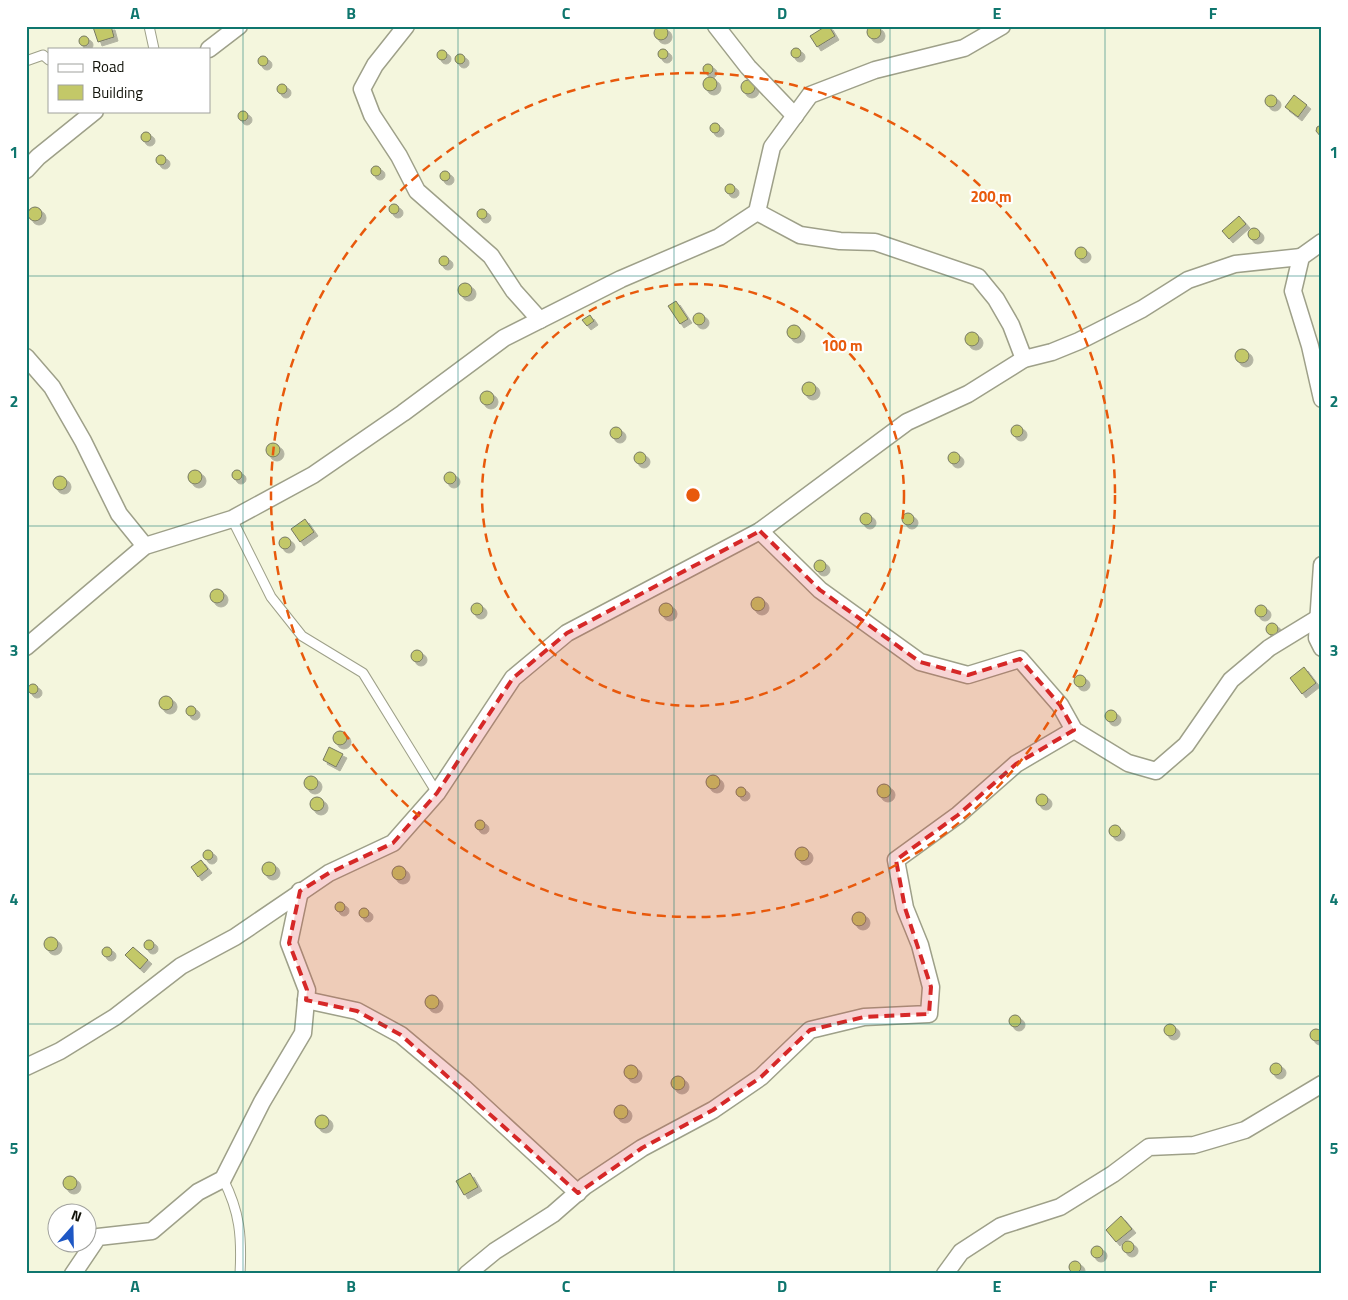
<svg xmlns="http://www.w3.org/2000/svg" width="1348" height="1300" font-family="'Titillium Web',sans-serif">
<defs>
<filter id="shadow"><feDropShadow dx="4" dy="4" stdDeviation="0" flood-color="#0004"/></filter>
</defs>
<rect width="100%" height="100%" fill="#f4f6dd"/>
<g fill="#c3c868" stroke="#767862" filter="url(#shadow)">
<circle cx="874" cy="32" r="7"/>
<circle cx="661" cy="33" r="7"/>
<path d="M 111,26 L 114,37 L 98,42 L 93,27 Z"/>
<path d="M 826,26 L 829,26 L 835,36 L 817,47 L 810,36 Z"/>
<circle cx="84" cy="41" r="5"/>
<circle cx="796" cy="53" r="5"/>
<circle cx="663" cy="54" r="5"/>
<circle cx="442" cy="55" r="5"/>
<circle cx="460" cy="59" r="5"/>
<circle cx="263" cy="61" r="5"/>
<circle cx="708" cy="69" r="5"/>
<circle cx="710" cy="84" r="7"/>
<circle cx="748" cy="87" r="7"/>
<circle cx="282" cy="89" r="5"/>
<path d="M 1294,95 L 1307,105 L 1298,117 L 1285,107 Z"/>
<circle cx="1271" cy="101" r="6"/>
<circle cx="243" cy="116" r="5"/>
<circle cx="715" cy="128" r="5"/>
<path d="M 1321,125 L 1322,125 L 1321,137 L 1316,131 L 1317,127 Z"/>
<circle cx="146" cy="137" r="5"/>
<circle cx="161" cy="160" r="5"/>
<circle cx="376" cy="171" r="5"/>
<circle cx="445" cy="176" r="5"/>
<circle cx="730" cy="189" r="5"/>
<circle cx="394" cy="209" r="5"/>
<circle cx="35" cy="214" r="7"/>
<circle cx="482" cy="214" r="5"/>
<path d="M 1239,216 L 1246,224 L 1229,239 L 1222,231 Z"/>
<circle cx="1254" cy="234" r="6"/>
<circle cx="1081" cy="253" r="6"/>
<circle cx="444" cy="261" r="5"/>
<circle cx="465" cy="290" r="7"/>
<path d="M 676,301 L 688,319 L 680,324 L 668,306 Z"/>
<circle cx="699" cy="319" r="6"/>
<path d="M 590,315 L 594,321 L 587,326 L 582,320 Z"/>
<circle cx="794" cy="332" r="7"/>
<circle cx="972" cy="339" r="7"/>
<circle cx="1242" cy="356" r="7"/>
<circle cx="809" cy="389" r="7"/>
<circle cx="487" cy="398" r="7"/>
<circle cx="1017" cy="431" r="6"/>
<circle cx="616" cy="433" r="6"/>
<circle cx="273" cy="450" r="7"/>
<circle cx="640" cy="458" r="6"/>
<circle cx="954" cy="458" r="6"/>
<circle cx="195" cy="477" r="7"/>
<circle cx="237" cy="475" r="5"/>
<circle cx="450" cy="478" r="6"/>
<circle cx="60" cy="483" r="7"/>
<circle cx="908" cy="519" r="6"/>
<circle cx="866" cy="519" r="6"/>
<path d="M 305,519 L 314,532 L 300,542 L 291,529 Z"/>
<circle cx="285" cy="543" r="6"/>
<circle cx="820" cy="566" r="6"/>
<circle cx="217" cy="596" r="7"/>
<circle cx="758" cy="604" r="7"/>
<circle cx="666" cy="610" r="7"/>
<circle cx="477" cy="609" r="6"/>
<circle cx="1261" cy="611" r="6"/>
<circle cx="1272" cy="629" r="6"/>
<circle cx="417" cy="656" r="6"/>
<path d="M 1304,667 L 1316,683 L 1302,694 L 1290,678 Z"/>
<circle cx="1080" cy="681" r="6"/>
<circle cx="33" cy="689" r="5"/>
<circle cx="166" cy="703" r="7"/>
<circle cx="191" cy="711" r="5"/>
<circle cx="1111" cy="716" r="6"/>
<circle cx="340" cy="738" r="7"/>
<path d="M 329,747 L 343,754 L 336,767 L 323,760 Z"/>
<circle cx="713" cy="782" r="7"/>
<circle cx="311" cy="783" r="7"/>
<circle cx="884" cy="791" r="7"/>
<circle cx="741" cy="792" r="5"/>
<circle cx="1042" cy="800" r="6"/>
<circle cx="317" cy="804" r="7"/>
<circle cx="480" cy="825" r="5"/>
<circle cx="1115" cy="831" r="6"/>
<circle cx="802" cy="854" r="7"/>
<circle cx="208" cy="855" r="5"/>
<path d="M 201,860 L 208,869 L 198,877 L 191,867 Z"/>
<circle cx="269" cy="869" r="7"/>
<circle cx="399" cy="873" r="7"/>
<circle cx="340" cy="907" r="5"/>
<circle cx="364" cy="913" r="5"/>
<circle cx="859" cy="919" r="7"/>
<circle cx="51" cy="944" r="7"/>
<circle cx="149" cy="945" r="5"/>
<path d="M 133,947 L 148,960 L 140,969 L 125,955 Z"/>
<circle cx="107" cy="952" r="5"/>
<circle cx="432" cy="1002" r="7"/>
<circle cx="1015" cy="1021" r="6"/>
<circle cx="1170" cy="1030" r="6"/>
<circle cx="1316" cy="1035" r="6"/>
<circle cx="1276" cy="1069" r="6"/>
<circle cx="631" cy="1072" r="7"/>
<circle cx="678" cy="1083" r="7"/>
<circle cx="621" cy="1112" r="7"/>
<circle cx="322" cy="1122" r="7"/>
<path d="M 470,1173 L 478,1187 L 464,1195 L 456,1181 Z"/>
<circle cx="70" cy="1183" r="7"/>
<path d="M 1121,1216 L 1132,1229 L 1116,1242 L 1106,1230 Z"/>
<circle cx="1128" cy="1247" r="6"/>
<circle cx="1097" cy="1252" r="6"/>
<circle cx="1075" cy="1267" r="6"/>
</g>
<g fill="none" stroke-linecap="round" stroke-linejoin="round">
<defs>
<g id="lane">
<path d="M 149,26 L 154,49"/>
<path d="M 26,61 L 43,55 L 49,60"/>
<path d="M 232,519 L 271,597 L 302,636 L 363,673 L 437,793"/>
<path d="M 223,1179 C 240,1212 242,1237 240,1274"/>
</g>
<g id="street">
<path d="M 406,26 L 375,65 L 362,89 L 372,115 L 399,156 L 417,191 L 491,256 L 514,291 L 540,320"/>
<path d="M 716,26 L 748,67 L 795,116"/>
<path d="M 209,49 L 239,26"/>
<path d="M 26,170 L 38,157 L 95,111"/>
<path d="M 757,212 L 800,235 L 840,241 L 875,242 L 978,277 L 996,299 L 1011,325 L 1024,359"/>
<path d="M 1322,242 L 1301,257 L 1293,291 L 1310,346 L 1322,399"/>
<path d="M 26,357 L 52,387 L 83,441 L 119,514 L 145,546"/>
<path d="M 760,531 L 820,590 L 920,662 L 968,675 L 1020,659 L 1060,705 L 1074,730 L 1128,763 L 1156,771 L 1186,745 L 1231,680 L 1269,648 L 1318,618"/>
<path d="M 1322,565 L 1317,638 L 1322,648"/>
<path d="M 26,647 L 145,546 L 232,519 L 313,475 L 403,413 L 504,338 L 621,279 L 719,237 L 757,212 L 772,147 L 810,95 L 875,70 L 964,48 L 1002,26"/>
<path d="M 306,1000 L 357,1011 L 401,1035 L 464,1088 L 578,1193"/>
<path d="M 26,1067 L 60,1051 L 115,1017 L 181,966 L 235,937 L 329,873 L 393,843 L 437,793 L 513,678 L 567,633 L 760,531 L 907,422 L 968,394 L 1024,359 L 1052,352 L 1079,341 L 1142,309 L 1188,280 L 1235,264 L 1301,257"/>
<path d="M 73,1274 L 98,1237 L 152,1231 L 198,1192 L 223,1179 L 262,1102 L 303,1033 L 307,990 L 289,943 L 300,891"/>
<path d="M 467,1274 L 495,1251 L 553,1214 L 585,1186 L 642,1148 L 713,1110 L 761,1077 L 810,1030 L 864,1017 L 929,1014 L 931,987 L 920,945 L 905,908 L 896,860 L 958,815 L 1016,764 L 1074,730"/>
<path d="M 945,1274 L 961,1252 L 1001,1226 L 1060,1207 L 1113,1174 L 1149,1147 L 1194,1145 L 1245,1130 L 1322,1084"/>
</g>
</defs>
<use href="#lane" stroke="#9ea089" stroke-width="11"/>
<use href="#street" stroke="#9ea089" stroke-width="19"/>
<use href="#lane" stroke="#fff" stroke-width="9"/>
<use href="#street" stroke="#fff" stroke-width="16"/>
</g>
<path fill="#d62828" fill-opacity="0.2" stroke="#d62828" stroke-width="4" stroke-dasharray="10 6" stroke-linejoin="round" d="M 760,531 L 820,590 L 920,662 L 968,675 L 1020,659 L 1060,705 L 1074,730 L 1016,764 L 958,815 L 896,860 L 905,908 L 931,987 L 929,1014 L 864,1017 L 810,1030 L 761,1077 L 713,1110 L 642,1148 L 578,1193 L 401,1035 L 357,1011 L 306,1000 L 307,990 L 289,943 L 300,891 L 329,873 L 393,843 L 437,793 L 513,678 L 567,633 Z"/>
<path fill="none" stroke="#0f766e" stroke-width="1" stroke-opacity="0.55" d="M 243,26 L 243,1274M 458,26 L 458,1274M 674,26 L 674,1274M 890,26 L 890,1274M 1105,26 L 1105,1274M 26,276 L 1322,276M 26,526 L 1322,526M 26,774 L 1322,774M 26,1024 L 1322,1024"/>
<g fill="none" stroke="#e8590c" stroke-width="2.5" stroke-dasharray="9 6">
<circle cx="693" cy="495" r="211"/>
<circle cx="693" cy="495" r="422"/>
</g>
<circle cx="693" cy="495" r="8" fill="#e8590c" stroke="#fff" stroke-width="2.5"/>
<g font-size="15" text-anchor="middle" font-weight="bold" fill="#e8590c" stroke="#fff" stroke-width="4.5" stroke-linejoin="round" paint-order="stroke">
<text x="991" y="202">200 m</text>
<text x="842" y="351">100 m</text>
</g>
<rect width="1348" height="1300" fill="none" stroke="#ffffff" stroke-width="55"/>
<rect x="48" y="48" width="162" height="65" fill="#ffffff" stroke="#a0a19d"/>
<rect x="58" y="64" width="25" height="8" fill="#ffffff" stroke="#a0a19d"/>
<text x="92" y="72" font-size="15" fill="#12130a">Road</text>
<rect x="58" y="85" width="25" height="15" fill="#c3c868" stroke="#a0a19d"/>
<text x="92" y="98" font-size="15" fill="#12130a">Building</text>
<g transform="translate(72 1228) rotate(20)"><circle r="24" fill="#ffffff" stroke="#a0a19d"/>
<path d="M0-4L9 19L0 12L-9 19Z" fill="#1e57c4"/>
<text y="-8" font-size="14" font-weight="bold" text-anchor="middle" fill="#12130a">N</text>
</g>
<rect x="28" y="28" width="1292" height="1244" fill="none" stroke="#0f766e" stroke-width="2"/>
<g font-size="16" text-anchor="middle" font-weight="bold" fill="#0f766e">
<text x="135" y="19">A</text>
<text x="351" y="19">B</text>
<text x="566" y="19">C</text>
<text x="782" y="19">D</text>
<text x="997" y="19">E</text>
<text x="1213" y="19">F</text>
<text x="14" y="158">1</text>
<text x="1334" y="158">1</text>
<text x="14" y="407">2</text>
<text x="1334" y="407">2</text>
<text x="14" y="656">3</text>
<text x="1334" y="656">3</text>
<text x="14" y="905">4</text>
<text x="1334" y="905">4</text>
<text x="14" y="1154">5</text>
<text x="1334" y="1154">5</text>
<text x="135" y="1292">A</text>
<text x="351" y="1292">B</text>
<text x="566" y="1292">C</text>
<text x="782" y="1292">D</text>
<text x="997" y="1292">E</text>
<text x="1213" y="1292">F</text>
</g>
</svg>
